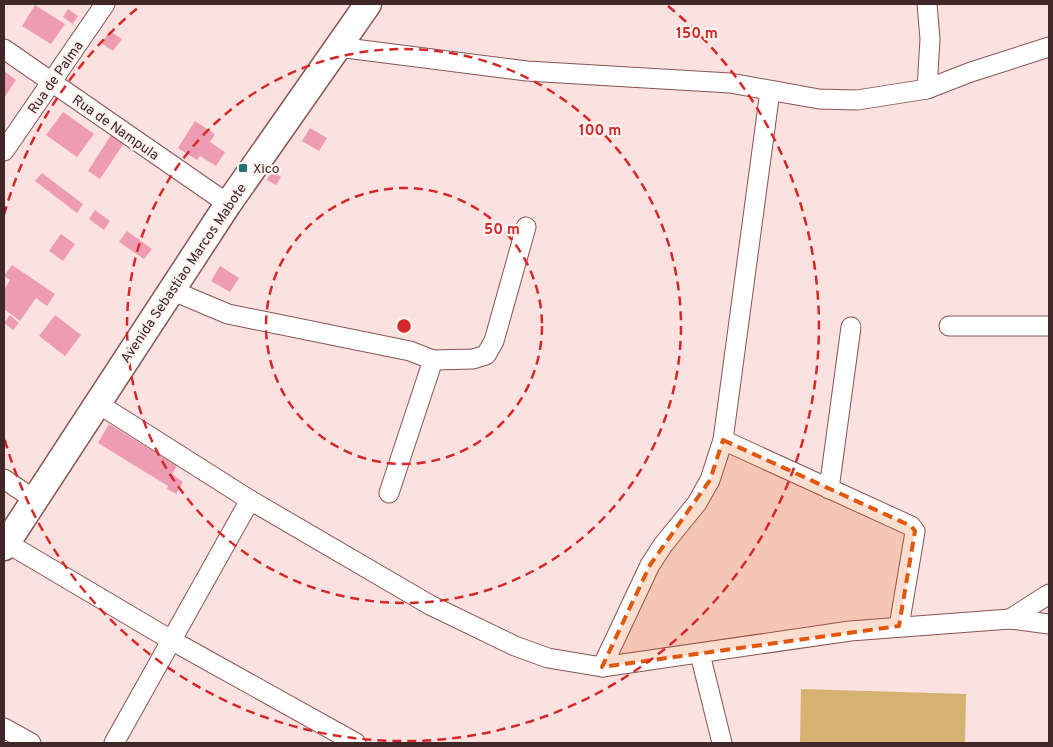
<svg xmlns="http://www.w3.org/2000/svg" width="1053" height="747" font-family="Overpass,sans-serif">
<rect width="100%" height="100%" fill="#fbe1e0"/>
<path fill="#d5b172" d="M 801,689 L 966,694 L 965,743 L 800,743 Z"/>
<g fill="#ee9cb4">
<path d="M 35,5 L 65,24 L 51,44 L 22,26 Z"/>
<path d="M 68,9 L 78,16 L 73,24 L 63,17 Z"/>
<path d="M 110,31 L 122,39 L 113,51 L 101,43 Z"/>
<path d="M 4,71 L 16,80 L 4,98 Z"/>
<path d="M 63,112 L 94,134 L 77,157 L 46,135 Z"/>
<path d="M 195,121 L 215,134 L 210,142 L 225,152 L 216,166 L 200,156 L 197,160 L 178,148 Z"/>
<path d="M 310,128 L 327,138 L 319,151 L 302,141 Z"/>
<path d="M 111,135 L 124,143 L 100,179 L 88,171 Z"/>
<path d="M 272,171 L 281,177 L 276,185 L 267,180 Z"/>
<path d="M 42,173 L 83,204 L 77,213 L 35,181 Z"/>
<path d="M 95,210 L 110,221 L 104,230 L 89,219 Z"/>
<path d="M 127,231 L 152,249 L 144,259 L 119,242 Z"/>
<path d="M 61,234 L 75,244 L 63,261 L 49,251 Z"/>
<path d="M 12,265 L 55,294 L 47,306 L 36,298 L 20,321 L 4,309 L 4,290 L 10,280 L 4,276 Z"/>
<path d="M 220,266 L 239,278 L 230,292 L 211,281 Z"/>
<path d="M 10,315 L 19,323 L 13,330 L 4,323 Z"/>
<path d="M 55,315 L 81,335 L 65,356 L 39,336 Z"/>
<path d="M 109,424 L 177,466 L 172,474 L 183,482 L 176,494 L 167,489 L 168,486 L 98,443 Z"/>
</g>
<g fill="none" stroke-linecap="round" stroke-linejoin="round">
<defs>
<g id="street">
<path d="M 338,47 L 527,71 L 730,83 L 819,99 L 857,100 L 927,89 L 971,72 L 1049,47"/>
<path d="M 4,49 L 228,204"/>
<path d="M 927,89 L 930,39 L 927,4"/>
<path d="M 4,151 L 105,4"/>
<path d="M 171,290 L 228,314 L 410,351 L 433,360 L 389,493"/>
<path d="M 949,326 L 1049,326"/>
<path d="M 433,360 L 473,359 L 486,355 L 494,341 L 526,227"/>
<path d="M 97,403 L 250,500 L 430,605 L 515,646 L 548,658 L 602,667 L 850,631 L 1010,619 L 1049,624"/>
<path d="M 723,440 L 911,526 L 915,531 L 914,538 L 899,626"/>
<path d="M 4,479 L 35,500"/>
<path d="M 829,489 L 851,327"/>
<path d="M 7,543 L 171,640 L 356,743"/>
<path d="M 1010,619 L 1049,594"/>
<path d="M 700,654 L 722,743"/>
<path d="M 602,667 L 650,565 L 663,545 L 697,503 L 710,480 L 723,440 L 770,91"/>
<path d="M 4,728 L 31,743"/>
<path d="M 114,743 L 250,500"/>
</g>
<path id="secondary" d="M 4,547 L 228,204 L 368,4"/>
</defs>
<use href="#street" stroke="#885453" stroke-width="21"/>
<use href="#secondary" stroke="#885453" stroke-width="29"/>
<use href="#street" stroke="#fff" stroke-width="19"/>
<use href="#secondary" stroke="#fff" stroke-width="26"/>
</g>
<path fill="#e0570d" fill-opacity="0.2" stroke="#e0570d" stroke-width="4" stroke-dasharray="10 6" stroke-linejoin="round" d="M 723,440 L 911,526 L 915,531 L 899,626 L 602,667 L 650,565 L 710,480 Z"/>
<g fill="none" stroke="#d62828" stroke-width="2.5" stroke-dasharray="9 6">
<circle cx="404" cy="326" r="138"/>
<circle cx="404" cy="326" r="277"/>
<path d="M4 215A415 415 0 0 1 140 6M668 6A415 415 0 1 1 4 437"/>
</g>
<rect fill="#287277" stroke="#fff2f1" stroke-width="2" x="238" y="163" width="10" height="10" rx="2.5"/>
<g text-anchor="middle" stroke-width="4.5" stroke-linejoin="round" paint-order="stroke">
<g font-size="14" fill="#402828" stroke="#fff2f1">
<text transform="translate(55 77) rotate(-55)" y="5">Rua de Palma</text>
<text transform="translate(116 127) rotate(35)" y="5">Rua de Nampula</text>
<text transform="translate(183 273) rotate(-56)" y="5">Avenida Sebastiao Marcos Mabote</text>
</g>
<g font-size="14" fill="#402828" stroke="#fff2f1" text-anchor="start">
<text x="253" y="173">Xico</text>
</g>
</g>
<circle cx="404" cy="326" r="8" fill="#d62828" stroke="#fff2f1" stroke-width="2.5"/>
<g font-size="15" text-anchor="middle" font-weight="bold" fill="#d62828" stroke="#fff2f1" stroke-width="4.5" stroke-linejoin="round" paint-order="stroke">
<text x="697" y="38">150 m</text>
<text x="600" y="135">100 m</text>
<text x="502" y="234">50 m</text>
</g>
<rect width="1053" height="747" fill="none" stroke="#402828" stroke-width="10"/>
</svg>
